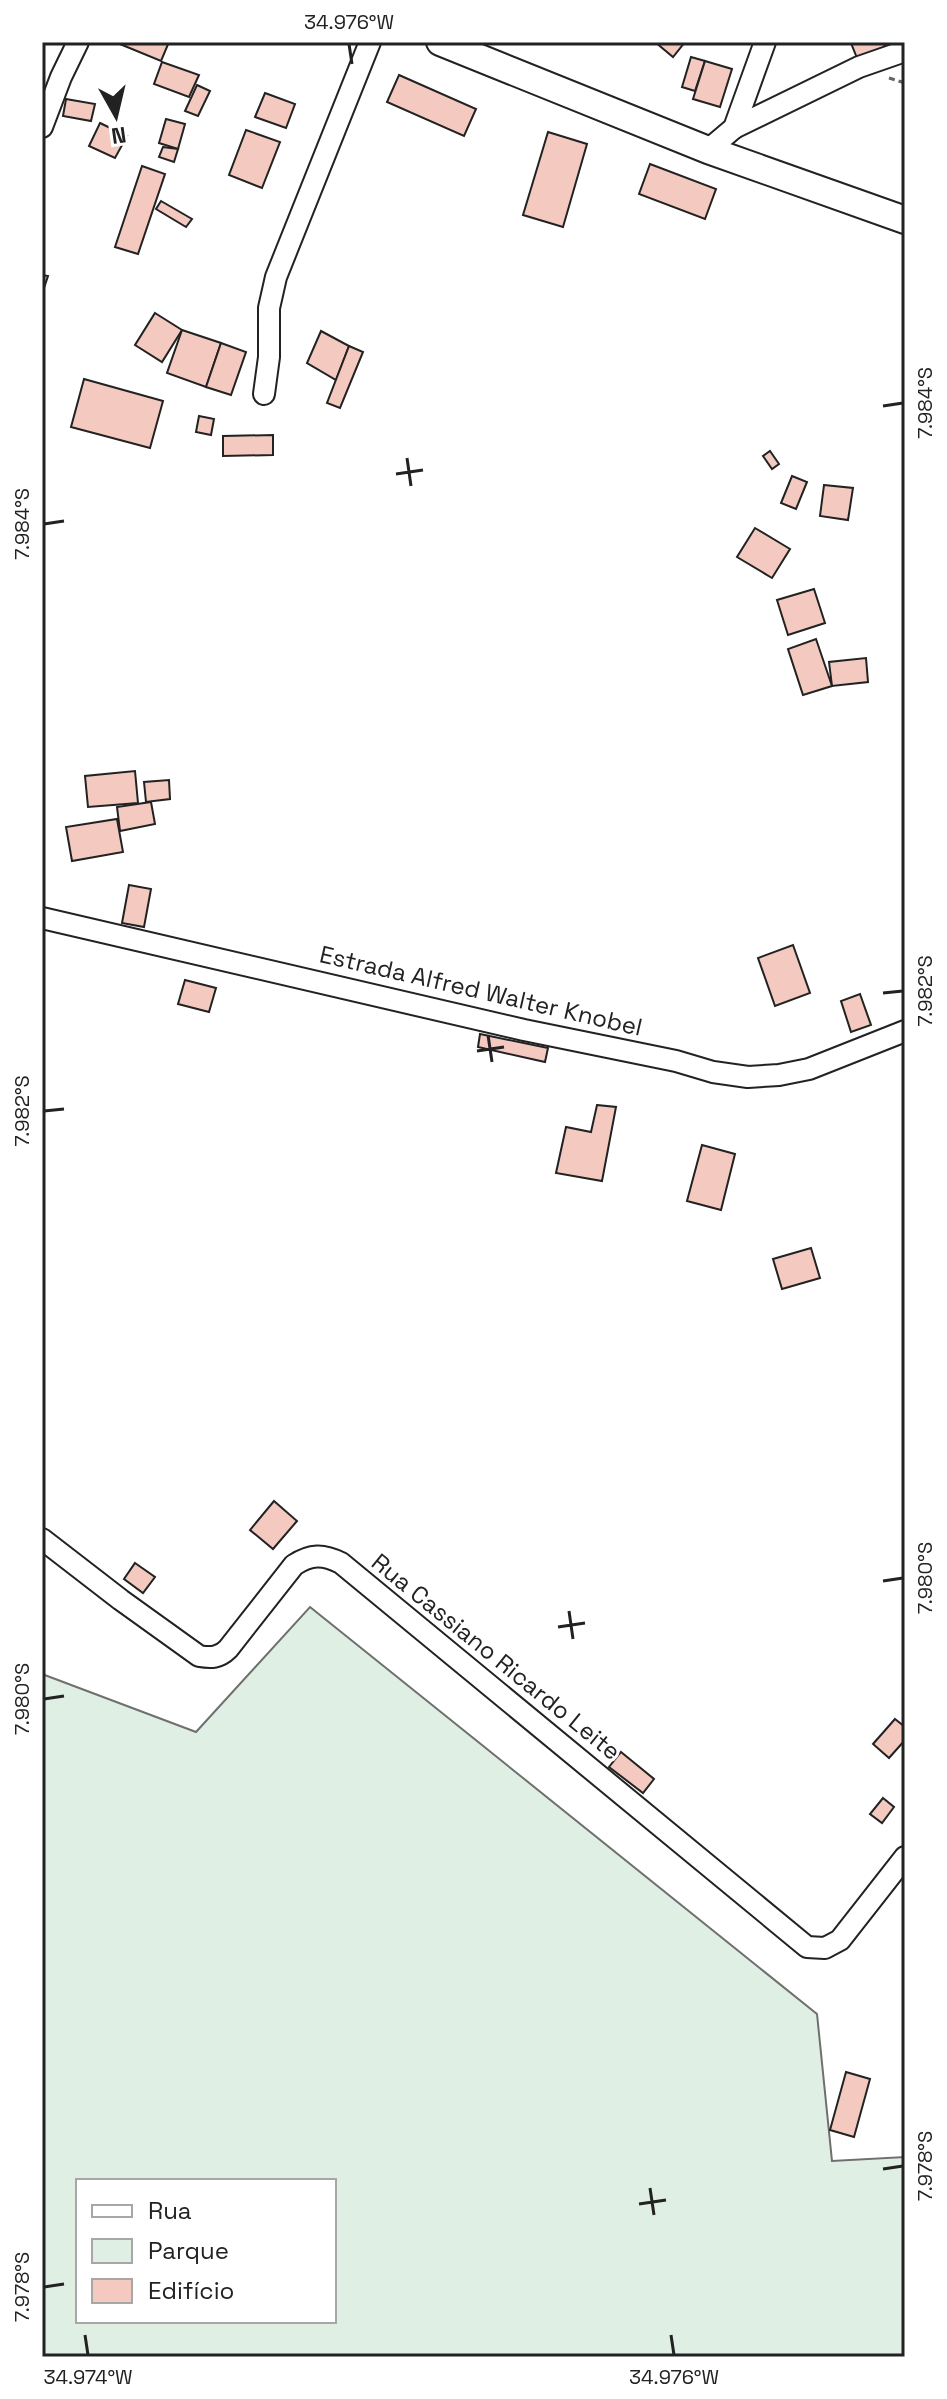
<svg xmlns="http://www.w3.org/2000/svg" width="947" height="2399" font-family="'Space Grotesk',sans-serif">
<rect width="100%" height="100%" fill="#fff"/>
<path fill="#e0efe3" stroke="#6f6f6f" stroke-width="2" fill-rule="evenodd" d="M 310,1607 L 817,2014 L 832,2161 L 905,2157 L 905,2357 L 42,2357 L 42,1674 L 196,1732 ZM 78,2181 L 334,2181 L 334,2321 L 78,2321 Z"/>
<g fill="#f3c9c0" stroke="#222" stroke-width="2">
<path d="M 115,42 L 169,42 L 161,61 Z"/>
<path d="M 655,42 L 685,42 L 673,57 Z"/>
<path d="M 854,42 L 883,42 L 885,47 L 857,58 L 851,43 Z"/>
<path d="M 691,57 L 705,61 L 695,91 L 682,87 Z"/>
<path d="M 705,61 L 732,69 L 720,107 L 693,99 Z"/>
<path d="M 162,62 L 199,75 L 189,97 L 154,84 Z"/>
<path d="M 399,75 L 476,109 L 464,136 L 387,102 Z"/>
<path d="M 197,85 L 210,91 L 198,116 L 185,111 Z"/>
<path d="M 265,93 L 295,104 L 286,128 L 255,117 Z"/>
<path d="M 66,99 L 95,104 L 91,121 L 63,116 Z"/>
<path d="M 166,119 L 185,124 L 178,149 L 159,143 Z"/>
<path d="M 100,123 L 127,136 L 115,158 L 89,146 Z"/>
<path d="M 246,130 L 280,142 L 262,188 L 229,175 Z"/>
<path d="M 548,132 L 587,144 L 563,227 L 523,215 Z"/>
<path d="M 163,147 L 178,149 L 174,162 L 159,157 Z"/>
<path d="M 650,164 L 716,189 L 705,219 L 639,194 Z"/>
<path d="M 142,166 L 165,174 L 138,254 L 115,247 Z"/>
<path d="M 161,201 L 192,219 L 186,227 L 156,209 Z"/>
<path d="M 42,275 L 48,276 L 42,294 Z"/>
<path d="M 155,313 L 182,330 L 162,362 L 135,345 Z"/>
<path d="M 182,330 L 221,343 L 206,387 L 167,373 Z"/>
<path d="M 321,331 L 349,346 L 336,380 L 307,363 Z"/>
<path d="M 221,343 L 246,352 L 231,395 L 206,387 Z"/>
<path d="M 349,346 L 363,352 L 340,408 L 327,403 Z"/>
<path d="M 84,379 L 163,401 L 150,448 L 71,427 Z"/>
<path d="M 199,416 L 214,419 L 211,435 L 196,432 Z"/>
<path d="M 273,435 L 273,455 L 223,456 L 223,436 Z"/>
<path d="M 770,451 L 779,464 L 772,469 L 763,456 Z"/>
<path d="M 792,476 L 807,482 L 796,509 L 781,503 Z"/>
<path d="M 824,485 L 853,488 L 848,520 L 820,516 Z"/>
<path d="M 755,528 L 790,549 L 772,578 L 737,557 Z"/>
<path d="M 814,589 L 825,623 L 788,635 L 777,600 Z"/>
<path d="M 816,639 L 832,686 L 803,695 L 788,649 Z"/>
<path d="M 866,658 L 868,682 L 832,686 L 829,662 Z"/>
<path d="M 135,771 L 138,803 L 88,807 L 85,776 Z"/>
<path d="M 169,780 L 170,799 L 146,802 L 144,782 Z"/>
<path d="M 151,802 L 155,824 L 120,831 L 117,807 Z"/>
<path d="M 117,819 L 123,852 L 72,861 L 66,827 Z"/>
<path d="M 129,885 L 151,889 L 144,927 L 122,923 Z"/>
<path d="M 793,945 L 810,993 L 775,1006 L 758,958 Z"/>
<path d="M 185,980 L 216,988 L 209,1012 L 178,1004 Z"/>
<path d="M 860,994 L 871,1025 L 851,1032 L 841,1001 Z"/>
<path d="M 480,1034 L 548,1048 L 545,1062 L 478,1047 Z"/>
<path d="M 597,1105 L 616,1107 L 602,1181 L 556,1173 L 566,1127 L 591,1132 Z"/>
<path d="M 702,1145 L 735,1154 L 721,1210 L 687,1201 Z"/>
<path d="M 811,1248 L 820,1278 L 782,1289 L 773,1259 Z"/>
<path d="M 274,1501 L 297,1521 L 273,1549 L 250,1530 Z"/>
<path d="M 135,1563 L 155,1577 L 143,1593 L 124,1579 Z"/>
<path d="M 895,1719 L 905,1727 L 905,1740 L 889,1758 L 873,1744 Z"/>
<path d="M 621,1752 L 654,1779 L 643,1793 L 609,1767 Z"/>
<path d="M 883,1798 L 894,1807 L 882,1823 L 870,1814 Z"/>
<path d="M 846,2072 L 870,2079 L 854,2137 L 830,2130 Z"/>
</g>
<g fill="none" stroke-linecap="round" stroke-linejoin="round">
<defs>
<g id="minor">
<path d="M 42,127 L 61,77 L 78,42"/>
<path d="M 734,128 L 859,67 L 905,51"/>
<path d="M 708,150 L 734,128 L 765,42"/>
<path d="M 264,394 L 269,357 L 269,308 L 276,277 L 370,42"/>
<path d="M 42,918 L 524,1030 L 676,1061 L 713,1072 L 748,1077 L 779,1075 L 809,1069 L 905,1031"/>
<path d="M 42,1539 L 121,1600 L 199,1656 C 211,1658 219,1658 228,1649 L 294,1565 C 311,1554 323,1554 341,1563 L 807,1947 L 825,1948 L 840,1940 L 905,1857"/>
</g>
<path id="major" d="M 440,42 L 708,150 L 905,220"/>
</defs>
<use href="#minor" stroke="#222" stroke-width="24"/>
<use href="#major" stroke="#222" stroke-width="30"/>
<path stroke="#646464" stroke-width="3" stroke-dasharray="6 4" stroke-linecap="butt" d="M 889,78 L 905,83"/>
<use href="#minor" stroke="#fff" stroke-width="20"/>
<use href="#major" stroke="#fff" stroke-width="26"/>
</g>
<path fill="none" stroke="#222" stroke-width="3" d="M 349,44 L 352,64M 883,406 L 903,403M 407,458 L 411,486M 396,474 L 423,470M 44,524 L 64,521M 883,993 L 903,991M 488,1035 L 492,1062M 477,1051 L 504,1047M 44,1111 L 64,1109M 883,1581 L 903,1578M 569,1611 L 573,1639M 558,1627 L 585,1623M 44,1699 L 64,1696M 883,2169 L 903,2166M 650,2188 L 654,2215M 639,2204 L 666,2200M 44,2287 L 64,2284M 85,2335 L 88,2355M 671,2335 L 674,2355"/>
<g text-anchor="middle" stroke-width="6" stroke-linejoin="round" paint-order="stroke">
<g font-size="24" fill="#222" stroke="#fff">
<text transform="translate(481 991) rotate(13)" y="8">Estrada Alfred Walter Knobel</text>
<text transform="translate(496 1657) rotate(39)" y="8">Rua Cassiano Ricardo Leite</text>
</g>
</g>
<rect width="947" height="2399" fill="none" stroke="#ffffff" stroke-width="88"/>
<rect x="76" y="2179" width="260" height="144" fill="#ffffff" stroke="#a7a7a7" stroke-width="2"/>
<rect x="92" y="2205" width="40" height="12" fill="#ffffff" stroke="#a7a7a7" stroke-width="2"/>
<text x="148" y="2219" font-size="24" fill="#222222">Rua</text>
<rect x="92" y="2239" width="40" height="24" fill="#e0efe3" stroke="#a7a7a7" stroke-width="2"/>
<text x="148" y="2259" font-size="24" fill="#222222">Parque</text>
<rect x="92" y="2279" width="40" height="24" fill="#f3c9c0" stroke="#a7a7a7" stroke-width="2"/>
<text x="148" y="2299" font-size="24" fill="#222222">Edifício</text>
<g transform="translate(116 116) rotate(172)" stroke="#ffffff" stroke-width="6" paint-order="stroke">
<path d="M0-6L14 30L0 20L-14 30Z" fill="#222222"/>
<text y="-12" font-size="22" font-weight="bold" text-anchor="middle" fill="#222222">N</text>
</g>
<rect x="44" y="44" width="859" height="2311" fill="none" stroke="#222" stroke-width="3"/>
<g font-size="20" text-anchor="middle" fill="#222">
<text x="349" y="29">34.976°W</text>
<text transform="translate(925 403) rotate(-90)" y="7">7.984°S</text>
<text transform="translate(22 524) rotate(-90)" y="7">7.984°S</text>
<text transform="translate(925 991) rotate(-90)" y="7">7.982°S</text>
<text transform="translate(22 1111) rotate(-90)" y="7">7.982°S</text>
<text transform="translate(925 1578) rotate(-90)" y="7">7.980°S</text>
<text transform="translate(22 1699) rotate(-90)" y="7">7.980°S</text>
<text transform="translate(925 2166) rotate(-90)" y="7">7.978°S</text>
<text transform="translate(22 2287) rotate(-90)" y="7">7.978°S</text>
<text x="88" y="2384">34.974°W</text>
<text x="674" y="2384">34.976°W</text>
</g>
</svg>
